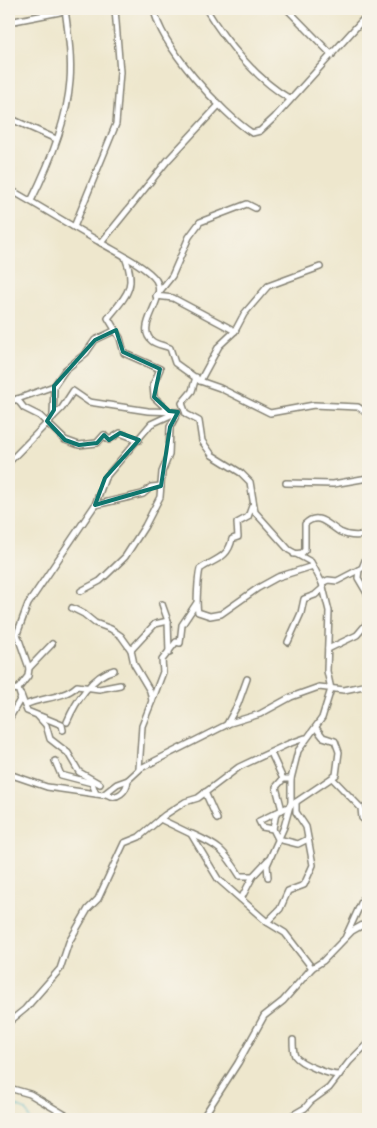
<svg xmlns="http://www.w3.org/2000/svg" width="377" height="1128" font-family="'Indie Flower',sans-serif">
<rect width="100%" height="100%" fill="#f7f3e8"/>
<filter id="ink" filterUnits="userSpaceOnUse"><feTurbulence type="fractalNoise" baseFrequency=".02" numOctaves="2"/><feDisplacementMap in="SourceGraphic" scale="10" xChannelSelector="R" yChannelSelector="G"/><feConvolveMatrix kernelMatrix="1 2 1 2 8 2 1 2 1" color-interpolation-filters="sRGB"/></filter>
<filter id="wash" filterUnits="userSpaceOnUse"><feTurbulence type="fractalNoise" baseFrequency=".0096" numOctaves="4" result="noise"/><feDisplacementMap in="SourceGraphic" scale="20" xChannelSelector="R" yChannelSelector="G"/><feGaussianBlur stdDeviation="1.12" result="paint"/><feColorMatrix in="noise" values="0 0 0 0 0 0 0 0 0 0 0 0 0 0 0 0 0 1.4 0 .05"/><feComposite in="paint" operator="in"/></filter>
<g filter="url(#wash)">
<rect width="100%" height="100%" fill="#eee7cd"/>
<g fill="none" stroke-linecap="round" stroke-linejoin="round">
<path stroke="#49b1c8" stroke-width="1" d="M 9,1103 L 26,1110 L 30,1119"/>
</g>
</g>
<g filter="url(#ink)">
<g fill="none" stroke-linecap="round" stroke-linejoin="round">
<defs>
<g id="minor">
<path d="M 154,9 C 160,45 222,114 252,133 L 260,131 L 275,117 L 368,14"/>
<path d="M 206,9 C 226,42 256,79 290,99"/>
<path d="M 287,9 L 332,55"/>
<path d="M 9,22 L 65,11"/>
<path d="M 9,118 L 56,139"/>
<path d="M 9,189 C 39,206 68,224 98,241 C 114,251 145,265 156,280 C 168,299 134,326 152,341 C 157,345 164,345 170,348 L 175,363 L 200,381 L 220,388 L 270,413 L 314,405 L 358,407 L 368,414"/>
<path d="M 31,201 C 49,165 67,122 70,81 C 72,58 68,32 65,9"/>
<path d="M 74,227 L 116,124 L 120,72 L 115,9"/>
<path d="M 101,243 L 168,160 L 219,105"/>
<path d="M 125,257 C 137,287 127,295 108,318 L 120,338 L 124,353 L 160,369 L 153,385 L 154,397 L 169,411"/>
<path d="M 235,331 L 173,298 L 156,296 L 172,276 L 189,237 L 200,222 L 247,204 L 255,208"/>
<path d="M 196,377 L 192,391 L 182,403 L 186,414 L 199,421 L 202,441 L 212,455 L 241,473 L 250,482 L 255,512 L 289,550 L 311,562 L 322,583 L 329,611 L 327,671 L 331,689 L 322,718 L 298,751 L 291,779 L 291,802 L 284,827 L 267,865 L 268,877"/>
<path d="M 200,381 L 219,346 L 235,331 L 244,314 L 268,286 L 320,267"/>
<path d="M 17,399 L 24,408 L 40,416 L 65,440 L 79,445 L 97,443 L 104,435 L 109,440 L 120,433 L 139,440"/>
<path d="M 9,402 L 54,386 L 65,370 L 86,353 L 95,340 L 116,330"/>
<path d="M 53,417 L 62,408 L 73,391 L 89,402 L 148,411 L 178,412"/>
<path d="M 9,462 L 53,417 L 54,386"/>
<path d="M 286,483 L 333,484 L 368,478"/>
<path d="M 95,505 L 105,478 L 151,424 L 175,413"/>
<path d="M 252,506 L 248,517 L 237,523 L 238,537 L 232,539 C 228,559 214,559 200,569 C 198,576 196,605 198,612 L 210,616 L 221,614 L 258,588 L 278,577 L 313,566"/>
<path d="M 294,554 L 302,553 L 305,550 L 305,524 C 318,511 328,525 340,532 C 350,537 358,537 368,534"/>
<path d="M 359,570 L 358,578 L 368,595"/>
<path d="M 322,583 L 328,580 L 337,581 L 362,568 L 368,553"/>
<path d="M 81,591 L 100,581 L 125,557 L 145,526 L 160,497 L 162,472 L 169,455 L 170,427 L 178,412"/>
<path d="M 162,604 L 168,621 L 169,653"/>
<path d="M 72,608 L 84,614 L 95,623 L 111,629 L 121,636 L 131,650"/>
<path d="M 288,642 L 301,613 L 304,599 L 315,595 L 323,588"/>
<path d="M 328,649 L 357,635 L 368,622"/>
<path d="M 29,668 L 17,634 L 28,604 L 95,505 L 143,494 L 151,487 L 161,486"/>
<path d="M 18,689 L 28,676 L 29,668 L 52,644"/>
<path d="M 9,690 L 18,689 L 21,698 L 9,719"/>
<path d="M 21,695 L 27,711 L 37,715 L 46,725 L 50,739 L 68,753 L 79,772 L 100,784"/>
<path d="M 152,701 L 163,672 L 162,660 L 176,642 L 180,643 L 182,625 L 196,604"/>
<path d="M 25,705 C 42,697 63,699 77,686 L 99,689 L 120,685"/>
<path d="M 40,716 L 62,725 L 63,730"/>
<path d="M 67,722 C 75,703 92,675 114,670"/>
<path d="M 227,724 L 238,704 L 247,679"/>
<path d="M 271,753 L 283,779 L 291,779"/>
<path d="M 55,761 L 61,775 L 92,783 L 96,794"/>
<path d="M 139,769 L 142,726 L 152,701 L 150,691 L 134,664 L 131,650 L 155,624 L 168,621"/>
<path d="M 9,774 L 47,787 L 103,795 L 117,784 L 128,780 L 141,768 L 230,723 L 260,714 L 291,697 L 319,687 L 344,690 L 368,685"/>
<path d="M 332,778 L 361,808 L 362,818 L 368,823"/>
<path d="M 205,792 L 217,819"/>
<path d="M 106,794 C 117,801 127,791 128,780"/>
<path d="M 282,810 L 276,787 L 283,779"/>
<path d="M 160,819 L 191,834 L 218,879 L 267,922 L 285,933 L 312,968"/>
<path d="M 273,829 L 276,813"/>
<path d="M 192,834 C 219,846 224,850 240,876 L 253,876 L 268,860"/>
<path d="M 308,839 L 298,844 L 278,839 L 273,829 L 262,827 L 259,821 L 290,806 L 336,775 L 339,752 L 335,741 L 323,737 L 316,728"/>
<path d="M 241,899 L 253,876"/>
<path d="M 267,922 L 280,909 L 288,891 L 304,885 L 313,865 L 306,827 L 296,812 L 296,802"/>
<path d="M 346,936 L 368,888"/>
<path d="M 9,1022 L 25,1009 L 60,969 L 69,942 L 88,909 L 98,899 L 124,843 L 139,837 L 165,815 L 185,802 L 198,798 L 239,767 L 288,744 L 305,738"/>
<path d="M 293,1040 C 293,1045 293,1052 295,1056 C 300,1064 330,1075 339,1075"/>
<path d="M 9,1088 L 30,1094 L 72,1119 L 77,1119"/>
<path d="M 202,1119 L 238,1063 L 264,1016 L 283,1001 L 312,968 L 323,961 L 352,931 L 368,922"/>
<path d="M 286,1119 L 305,1108 L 311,1101 L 329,1088 L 349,1062 L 368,1043"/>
</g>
</defs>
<use href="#minor" stroke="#858274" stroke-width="8"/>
<use href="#minor" stroke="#fff" stroke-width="5"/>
</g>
</g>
<path fill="none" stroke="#0f766e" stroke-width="4" stroke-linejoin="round" d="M 116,330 L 123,352 L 160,369 L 154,397 L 169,411 L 178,412 L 170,427 L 161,486 L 95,505 L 105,478 L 139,440 L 120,433 L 109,440 L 104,435 L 97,443 L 79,445 L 65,440 L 47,421 L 54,410 L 54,386 L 95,340 Z"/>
<rect width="377" height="1128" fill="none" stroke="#f7f3e8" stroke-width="30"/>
</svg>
